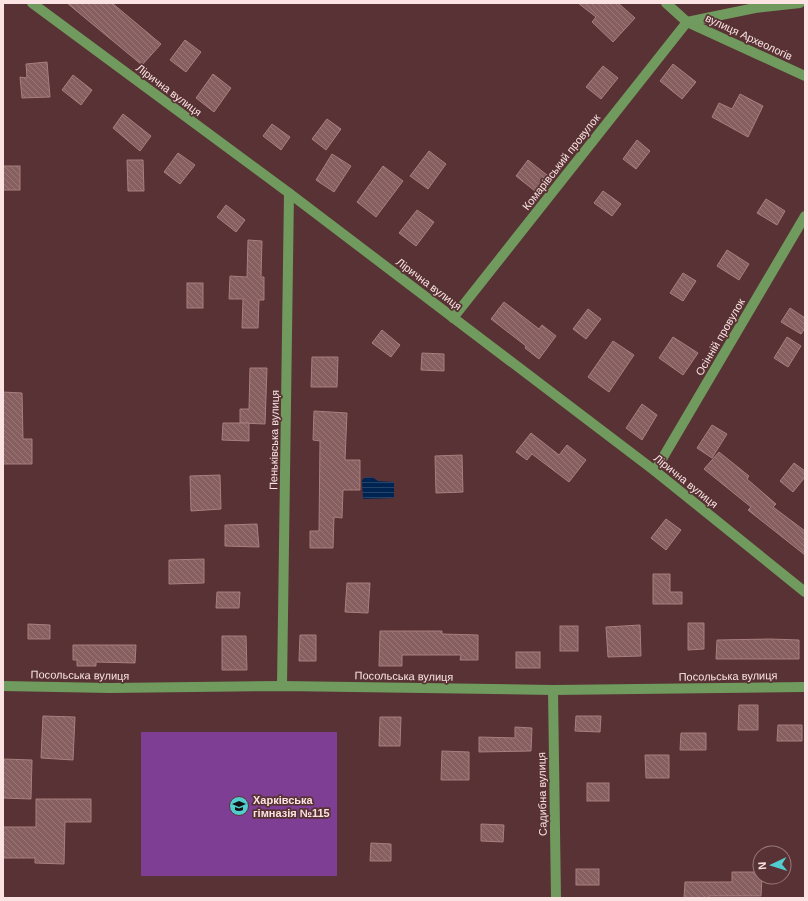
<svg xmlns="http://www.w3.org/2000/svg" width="808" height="901" font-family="Arial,sans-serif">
<defs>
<pattern id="water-rules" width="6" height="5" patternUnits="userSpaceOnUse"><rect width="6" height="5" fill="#002451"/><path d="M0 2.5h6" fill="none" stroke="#26446a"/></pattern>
<pattern id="building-back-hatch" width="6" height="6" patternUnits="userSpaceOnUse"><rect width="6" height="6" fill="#885f60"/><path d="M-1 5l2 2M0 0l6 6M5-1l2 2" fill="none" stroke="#9a7677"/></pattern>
</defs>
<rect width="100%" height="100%" fill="#583234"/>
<rect fill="#7d3e93" x="141" y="732" width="196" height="144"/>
<path fill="url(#water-rules)" d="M 366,477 L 372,477 L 378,481 L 394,482 L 394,498 L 363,499 L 362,480 Z"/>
<g fill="url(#building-back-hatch)" stroke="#a97e7f">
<path d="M 67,3 L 112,3 L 161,44 L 142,65 Z"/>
<path d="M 578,3 L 618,3 L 635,18 L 613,42 L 592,22 L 596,17 Z"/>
<path d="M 185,40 L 201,52 L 186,72 L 170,60 Z"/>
<path d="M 47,62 L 50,97 L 22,98 L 20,77 L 27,78 L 26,64 Z"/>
<path d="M 673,64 L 696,82 L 682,99 L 660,81 Z"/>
<path d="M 603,66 L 618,78 L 601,99 L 586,87 Z"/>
<path d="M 213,74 L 231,88 L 214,112 L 196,98 Z"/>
<path d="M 73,75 L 92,90 L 81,105 L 62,90 Z"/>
<path d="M 740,94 L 763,106 L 748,137 L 712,117 L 719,103 L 732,109 Z"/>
<path d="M 123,114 L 151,136 L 140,151 L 113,128 Z"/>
<path d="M 327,119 L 341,129 L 326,150 L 312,139 Z"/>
<path d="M 272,124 L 290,137 L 281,150 L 263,136 Z"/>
<path d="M 637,140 L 650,151 L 636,169 L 623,159 Z"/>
<path d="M 429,151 L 446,164 L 428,189 L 410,176 Z"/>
<path d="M 178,153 L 195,165 L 180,184 L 164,172 Z"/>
<path d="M 332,154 L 351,166 L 334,192 L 316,180 Z"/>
<path d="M 127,160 L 143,160 L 144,191 L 128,191 Z"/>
<path d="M 528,160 L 552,179 L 540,195 L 516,176 Z"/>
<rect x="3" y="166" width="17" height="24"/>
<path d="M 383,166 L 403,181 L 376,217 L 357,202 Z"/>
<path d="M 603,191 L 621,204 L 612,216 L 594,203 Z"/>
<path d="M 766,199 L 785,211 L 777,225 L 757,213 Z"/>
<path d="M 226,205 L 245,220 L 236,232 L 217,217 Z"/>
<path d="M 417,210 L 434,222 L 416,246 L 399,233 Z"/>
<path d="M 248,240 L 262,241 L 261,277 L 264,277 L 264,300 L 259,300 L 258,328 L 242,328 L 243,299 L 229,299 L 230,276 L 247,277 Z"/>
<path d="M 727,250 L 749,264 L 739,280 L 717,266 Z"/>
<path d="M 683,273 L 696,281 L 683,301 L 670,293 Z"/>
<rect x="187" y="283" width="16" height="25"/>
<path d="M 504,302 L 539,329 L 542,325 L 556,336 L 539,359 L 525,348 L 526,346 L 491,319 Z"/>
<path d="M 790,308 L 805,318 L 805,328 L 801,334 L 781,322 Z"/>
<path d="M 588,309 L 601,319 L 586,339 L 573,329 Z"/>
<path d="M 382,330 L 400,345 L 391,357 L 372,343 Z"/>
<path d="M 673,337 L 698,353 L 683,375 L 659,358 Z"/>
<path d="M 787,337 L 801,346 L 788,367 L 774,358 Z"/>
<path d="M 613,341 L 634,355 L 609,392 L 588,377 Z"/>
<path d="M 422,353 L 444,354 L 444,371 L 421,370 Z"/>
<path d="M 312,357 L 338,357 L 337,387 L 311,387 Z"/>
<path d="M 250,368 L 267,368 L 265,424 L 240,423 L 240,409 L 249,409 Z"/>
<path d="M 3,392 L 22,393 L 23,439 L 32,439 L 32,464 L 3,464 Z"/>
<path d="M 642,404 L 657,415 L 642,440 L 626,428 Z"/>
<path d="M 314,411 L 347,413 L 345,460 L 360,460 L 360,490 L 343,490 L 342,518 L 334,517 L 333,548 L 310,548 L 310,531 L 319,531 L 320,441 L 313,440 Z"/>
<path d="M 223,423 L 249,423 L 249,441 L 222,440 Z"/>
<path d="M 712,425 L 727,434 L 712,458 L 697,448 Z"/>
<path d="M 531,433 L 559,455 L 567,445 L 586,460 L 569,482 L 532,454 L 527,460 L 516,452 Z"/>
<path d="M 719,452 L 749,476 L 747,479 L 776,504 L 773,507 L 805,531 L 805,555 L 748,510 L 751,507 L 704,469 Z"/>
<path d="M 462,455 L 463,492 L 436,493 L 435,456 Z"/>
<path d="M 794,463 L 805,471 L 805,477 L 793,492 L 780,481 Z"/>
<path d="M 220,475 L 221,509 L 191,511 L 190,476 Z"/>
<path d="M 666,519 L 681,530 L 666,550 L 651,538 Z"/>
<path d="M 257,524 L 259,547 L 225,546 L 225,525 Z"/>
<path d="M 204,559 L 204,583 L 169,584 L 169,560 Z"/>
<path d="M 653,574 L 670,574 L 670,592 L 682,592 L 682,604 L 653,604 Z"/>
<path d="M 347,583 L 370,583 L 368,613 L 345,612 Z"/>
<path d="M 217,592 L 240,592 L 239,608 L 216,608 Z"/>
<path d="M 688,623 L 704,623 L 704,649 L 688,650 Z"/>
<path d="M 28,624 L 50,625 L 50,639 L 28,639 Z"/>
<path d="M 640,625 L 641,656 L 608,657 L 606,627 Z"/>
<rect x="560" y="626" width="18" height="25"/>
<path d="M 380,631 L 442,631 L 442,634 L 478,635 L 478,660 L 460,660 L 461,655 L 402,655 L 402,666 L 379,666 Z"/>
<path d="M 300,635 L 316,635 L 316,661 L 299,661 Z"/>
<path d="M 222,636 L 246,636 L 247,670 L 222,670 Z"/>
<path d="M 770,639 L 799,640 L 799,659 L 716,659 L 717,640 Z"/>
<path d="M 73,645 L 136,645 L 135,663 L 96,662 L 96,666 L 77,666 L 77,660 L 73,660 Z"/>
<rect x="516" y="652" width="24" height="16"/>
<path d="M 739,705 L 758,705 L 758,730 L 738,730 Z"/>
<path d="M 43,716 L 75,717 L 73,760 L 41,758 Z"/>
<path d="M 576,716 L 601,716 L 600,732 L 575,731 Z"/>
<path d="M 380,717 L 401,717 L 400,746 L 379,746 Z"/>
<path d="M 778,725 L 802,725 L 802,741 L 777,741 Z"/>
<path d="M 515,727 L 532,728 L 531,751 L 479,752 L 479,737 L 515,738 Z"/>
<path d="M 681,733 L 706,733 L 706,750 L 680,750 Z"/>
<path d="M 442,751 L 469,752 L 469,780 L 441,780 Z"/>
<path d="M 645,755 L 669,755 L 669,778 L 646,778 Z"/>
<path d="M 3,759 L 32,760 L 31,799 L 3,798 Z"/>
<rect x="587" y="783" width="22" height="18"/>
<path d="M 36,799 L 91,799 L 91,822 L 65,822 L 64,864 L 35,863 L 35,858 L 3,858 L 3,827 L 36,827 Z"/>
<path d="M 481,824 L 504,825 L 503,842 L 481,841 Z"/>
<path d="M 371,843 L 391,844 L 391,861 L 370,861 Z"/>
<rect x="576" y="869" width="23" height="16"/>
<path d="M 732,872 L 760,872 L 760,877 L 762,877 L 761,896 L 709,896 L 709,898 L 684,898 L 685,882 L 732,882 Z"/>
</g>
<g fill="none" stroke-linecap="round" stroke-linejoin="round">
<g stroke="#709a5e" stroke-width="10">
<path d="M 32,3 L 289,193 L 655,471 L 805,592"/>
<path d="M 666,3 L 687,22 L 805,76"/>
<path d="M 453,318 L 687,22 L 755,8 L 800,3"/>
<path d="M 655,471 L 805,216"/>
<path d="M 3,686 L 110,688 L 282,686 L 553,690 L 805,687"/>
<path d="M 282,686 L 289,193"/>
<path d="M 553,690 L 556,898"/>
</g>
</g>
<defs>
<symbol id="school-disc" viewBox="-11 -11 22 22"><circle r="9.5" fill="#52cdcf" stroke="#583234"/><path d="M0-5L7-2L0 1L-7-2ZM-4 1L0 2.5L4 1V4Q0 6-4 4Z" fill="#111"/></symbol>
</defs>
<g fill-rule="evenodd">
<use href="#school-disc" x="228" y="795" width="22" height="22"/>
</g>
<g text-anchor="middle" stroke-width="3.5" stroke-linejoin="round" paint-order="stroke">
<g font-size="11" fill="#fbe3e3" stroke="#583234">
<text transform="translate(749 37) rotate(25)" y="4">вулиця Археологів</text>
<text transform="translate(169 90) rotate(37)" y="4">Лірична вулиця</text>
<text transform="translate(561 162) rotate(-52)" y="4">Комарівський провулок</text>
<text transform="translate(429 284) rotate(37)" y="4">Лірична вулиця</text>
<text transform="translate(720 337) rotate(-60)" y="4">Осінній провулок</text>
<text transform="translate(274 440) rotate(-89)" y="4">Пеньківська вулиця</text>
<text transform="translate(686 481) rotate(39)" y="4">Лірична вулиця</text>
<text transform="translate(80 675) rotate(1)" y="4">Посольська вулиця</text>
<text transform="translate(404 676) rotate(1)" y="4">Посольська вулиця</text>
<text transform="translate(728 676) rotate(-1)" y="4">Посольська вулиця</text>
<text transform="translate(542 794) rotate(-91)" y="4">Садибна вулиця</text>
</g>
<g font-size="11" font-weight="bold" fill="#fbe3e3" stroke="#583234" text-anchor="start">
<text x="253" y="804">Харківська<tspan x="253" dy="13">гімназія №115</tspan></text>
</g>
</g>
<rect width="808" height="901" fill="none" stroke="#fbe3e3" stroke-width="8"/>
<g transform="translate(772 865) rotate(266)"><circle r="19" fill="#583234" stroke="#99797a"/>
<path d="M0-3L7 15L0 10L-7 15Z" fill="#52cdcf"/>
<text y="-6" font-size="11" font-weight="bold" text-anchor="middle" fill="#fbe3e3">N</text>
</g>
</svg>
